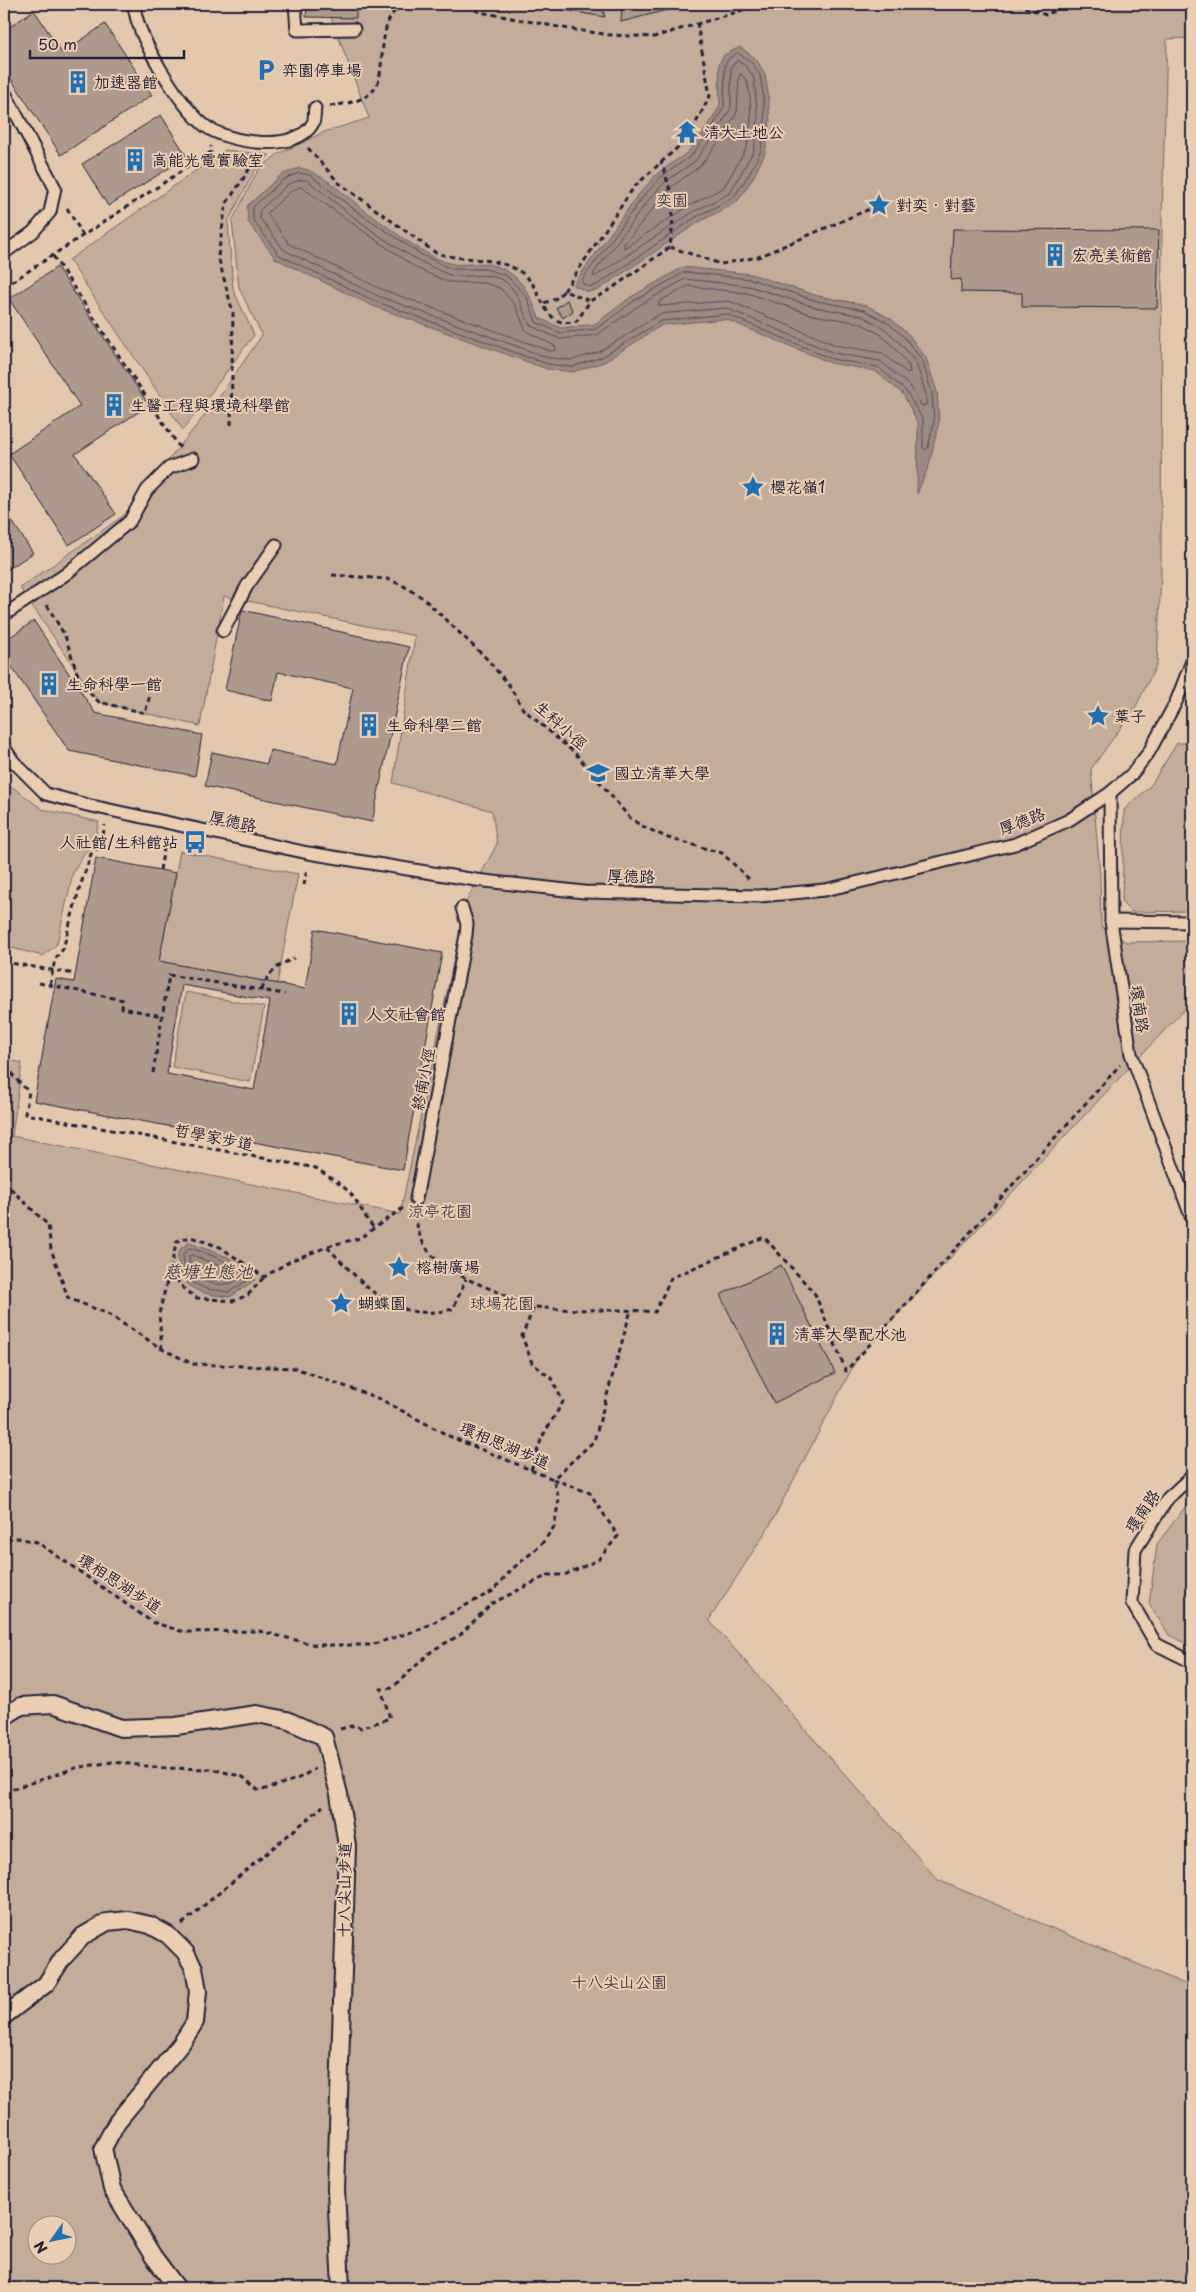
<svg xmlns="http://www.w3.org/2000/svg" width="1196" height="2292" font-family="'Playpen Sans','LXGW WenKai TC',sans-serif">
<rect width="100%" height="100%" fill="#e3c7ad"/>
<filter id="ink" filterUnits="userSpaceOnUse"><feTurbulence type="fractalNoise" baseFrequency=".02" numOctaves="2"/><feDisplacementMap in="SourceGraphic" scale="10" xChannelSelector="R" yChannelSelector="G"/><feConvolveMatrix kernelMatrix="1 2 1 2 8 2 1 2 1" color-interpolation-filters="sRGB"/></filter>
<g filter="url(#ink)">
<g fill="#c3ac9a" stroke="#72676a" fill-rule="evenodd">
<path d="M 326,4 L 1192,4 L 1192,38 L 1167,39 L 1162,218 L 1161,573 L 1157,664 L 1135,708 L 1091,769 L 1100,875 L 1101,926 L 1126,942 L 1192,941 L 1192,1001 L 859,1355 L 770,1525 L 709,1620 L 938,1880 L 1192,1987 L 1192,2288 L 4,2288 L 4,1059 L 22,1063 L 12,1136 L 400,1214 L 466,902 L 497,844 L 492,811 L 393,783 L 415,636 L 224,596 L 200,726 L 98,702 L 20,588 L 123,516 L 218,399 L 262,335 L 239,288 L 232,221 L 258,170 L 278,154 L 324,132 L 369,118 ZM 38,2224 L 68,2224 L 68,2254 L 38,2254 Z"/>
<path d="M 225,150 L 270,155 L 255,170 L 228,222 L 233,289 L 254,335 L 183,430 L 69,260 Z"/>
<path d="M 1177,743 L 1192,743 L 1192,911 L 1131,912 L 1122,903 L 1124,810 L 1151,785 Z"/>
<path d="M 4,786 L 14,788 L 42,809 L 99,822 L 94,842 L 83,855 L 73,873 L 57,944 L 43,956 L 4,946 Z"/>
<path d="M 180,851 L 298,874 L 277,984 L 159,961 Z"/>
<path d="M 186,992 L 264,1007 L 250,1082 L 172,1067 Z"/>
<path d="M 1192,1498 L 1192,1646 L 1169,1635 L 1149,1604 L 1157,1544 Z"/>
</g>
<g fill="#9c8982" stroke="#6b6066">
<path d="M 740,47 L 756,59 L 765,74 L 768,93 L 770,121 L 765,153 L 753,178 L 737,202 L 699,222 L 598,290 L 588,292 L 573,285 L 638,195 L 658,173 L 687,153 L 706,129 L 720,106 L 719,64 L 724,55 Z"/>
<path d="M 299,168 C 323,171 350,201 371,215 C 394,231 426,258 453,264 C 464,266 476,262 487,264 C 517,269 530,292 539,318 L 561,328 L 595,324 L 631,297 L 683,267 L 751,274 L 818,296 L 866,305 L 891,319 L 909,335 L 926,358 L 937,392 L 939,422 L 929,465 L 917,494 L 918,423 L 903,394 L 875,371 L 831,363 L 725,319 L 662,325 L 604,362 L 573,372 L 547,369 L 373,306 L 276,259 L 248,222 L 247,206 L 281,175 Z"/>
<path d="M 189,1243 L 228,1257 L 255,1280 L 230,1297 C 204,1294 181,1292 178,1261 C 177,1251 180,1248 189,1243 Z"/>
</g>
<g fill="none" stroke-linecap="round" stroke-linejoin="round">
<g stroke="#534b57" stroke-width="1">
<path d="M 738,53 L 752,63 L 760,75 L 763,94 L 765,121 L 761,151 L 748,176 L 733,198 L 696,217 L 597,285 L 589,287 L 583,284 L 582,280 L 642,198 L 661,177 L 691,156 L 710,131 L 724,107 L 725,65 L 728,59 Z"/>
<path d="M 738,61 L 747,67 L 754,78 L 758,120 L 754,150 L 730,193 L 693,212 L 594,277 L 593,274 L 647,202 L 665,182 L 695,161 L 715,135 L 731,108 L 731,67 Z"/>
<path d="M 741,74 L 747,81 L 750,95 L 751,120 L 747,147 L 724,187 L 689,206 L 624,248 L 624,244 L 670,188 L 700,166 L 721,139 L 737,112 L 739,77 Z"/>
<path d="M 299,173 L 310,175 L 355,210 L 422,255 L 452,269 L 486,269 L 507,276 L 527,297 L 536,322 L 560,333 L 596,329 L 634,301 L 685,272 L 750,279 L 817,301 L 864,310 L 888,323 L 905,338 L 922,360 L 932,393 L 934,422 L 928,448 L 925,450 L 923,448 L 923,420 L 906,391 L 878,367 L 832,359 L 726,314 L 661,321 L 602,357 L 572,367 L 548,364 L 527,357 L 375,301 L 279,255 L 253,220 L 253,207 L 283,180 Z"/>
<path d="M 300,180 L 307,180 C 351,215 396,253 447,274 C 465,280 487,270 504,281 C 521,292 521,312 531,326 L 560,339 L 597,335 L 638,306 L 685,279 L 749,286 L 815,307 L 862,316 L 884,328 L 900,343 L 916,363 L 926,394 L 926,405 L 922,406 L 911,387 L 880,361 L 834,353 L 726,308 L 660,314 L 599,352 L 572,360 L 549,358 L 378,296 L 284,250 L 260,218 L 259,211 L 287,185 Z"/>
<path d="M 301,187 L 416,268 L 448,282 L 484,283 L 500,288 L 515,305 L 526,331 L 555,346 L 556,350 L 551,351 L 531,344 L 381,289 L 289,244 L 267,213 L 290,192 Z"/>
<path d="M 688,286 L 747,293 L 813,315 L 860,323 L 880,334 L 895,348 L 909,366 L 910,372 L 907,373 L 882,353 L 836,345 L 729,301 L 659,306 L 659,302 Z"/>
<path d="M 190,1248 C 205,1252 243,1266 247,1281 L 229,1292 L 207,1289 L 193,1283 L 185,1272 L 183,1255 Z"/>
<path d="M 192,1255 L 222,1267 L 236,1277 L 237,1280 C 225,1288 198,1285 191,1269 C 189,1266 189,1261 189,1257 Z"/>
</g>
</g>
<g fill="#ad9a8d" stroke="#22223b" fill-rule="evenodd">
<path d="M 307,4 L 356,4 L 356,18 L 306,17 Z"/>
<path d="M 528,4 L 601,4 L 605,17 Z"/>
<path d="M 622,4 L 690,4 L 621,22 Z"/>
<path d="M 34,10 L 62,53 L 105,24 L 152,95 L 61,155 L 4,68 L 4,31 Z"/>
<path d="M 161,115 L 187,157 L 108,206 L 82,164 Z"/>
<path d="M 953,229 L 1159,230 L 1157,308 L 1022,307 L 1022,293 L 961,292 L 961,279 L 951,280 Z"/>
<path d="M 57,267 L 149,405 L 75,454 L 116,514 L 69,545 L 9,454 L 80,406 L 9,299 Z"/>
<path d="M 567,300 L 573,311 L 563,318 L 556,308 Z"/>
<path d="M 4,509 L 33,553 L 4,572 Z"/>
<path d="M 242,610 L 409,647 L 372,822 L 205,786 L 212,752 L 267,764 L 270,750 L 337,764 L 353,688 L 278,672 L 272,701 L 225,690 Z"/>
<path d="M 34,621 L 95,713 L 202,735 L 195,776 L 69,751 L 4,656 L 4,641 Z"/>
<path d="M 96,858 L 176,873 L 159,961 L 305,989 L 315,929 L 442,953 L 403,1170 L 34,1101 L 56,979 L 74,982 ZM 182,985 L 270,1001 L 254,1090 L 167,1074 Z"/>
<path d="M 781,1265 L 835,1373 L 774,1403 L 720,1295 Z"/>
</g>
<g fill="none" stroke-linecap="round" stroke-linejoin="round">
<defs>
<g id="service">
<path d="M 134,4 C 136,36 178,103 204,125 C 226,143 297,154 313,123 C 315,119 314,112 315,108"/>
<path d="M 295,4 L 297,30 L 354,29"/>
<path d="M 4,91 L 55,188 L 50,212 L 33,232 L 4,253"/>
<path d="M 4,615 L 66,574 L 130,521 L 147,490 L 169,468 L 193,459"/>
<path d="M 223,631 L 247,586 L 276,545"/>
<path d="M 4,747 L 13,761 L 46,794 L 87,805 L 308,853 L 476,880 L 584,892 L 759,896 L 825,890 L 872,879 L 1015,844 L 1069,820 L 1110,793 L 1132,774 L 1149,752 L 1176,702 L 1192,661"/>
<path d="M 1110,793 L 1111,921 L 1131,1054 L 1192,1219"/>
<path d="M 1111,921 L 1192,922"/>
<path d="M 416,1199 L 466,935 L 467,924 L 462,908"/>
<path d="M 1192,1476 L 1168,1498 L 1135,1550 L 1132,1603 L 1156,1644 L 1192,1662"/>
</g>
<g id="pedestrian">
<path d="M 4,1717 L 21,1706 L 53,1704 L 121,1728 L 176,1726 L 257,1714 L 287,1720 L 324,1737 L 339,1794 L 347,1846 L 336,2190 L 341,2288"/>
<path d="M 4,2016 L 46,1984 L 62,1959 L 83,1936 L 107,1922 L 128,1920 L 150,1925 L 168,1935 L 185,1952 L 194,1968 L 198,1991 L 195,2022 L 181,2044 L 117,2122 L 103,2148 L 112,2189 L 153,2256 L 177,2288"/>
</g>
</defs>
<use href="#service" stroke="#22223b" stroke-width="15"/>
<use href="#pedestrian" stroke="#22223b" stroke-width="20"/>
<g stroke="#22223b" stroke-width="3" stroke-dasharray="5 4" stroke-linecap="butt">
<path d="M 458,4 L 480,12 L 569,29 L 610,35 L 654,37 L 763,4"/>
<path d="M 1016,4 L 1046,15 L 1067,4"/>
<path d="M 330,106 C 394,98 375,77 386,28 C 388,19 395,11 399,4"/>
<path d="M 308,148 L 339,183 L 436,253 C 465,262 496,255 522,273 C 545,289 541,331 577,321 L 590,301 L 611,289 L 670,247 C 675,208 674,199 661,162"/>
<path d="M 67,208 L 84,237"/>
<path d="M 670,247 L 721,264 L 758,257 L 879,205"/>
<path d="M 53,256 L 180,448"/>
<path d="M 4,287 L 211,152 L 211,146"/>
<path d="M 564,291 L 634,187 L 688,138 L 710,96 L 697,23"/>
<path d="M 544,303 L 555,299 L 564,291 L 590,301"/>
<path d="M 231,425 L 233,313 L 218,256 L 226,204 L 247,173 L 255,157"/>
<path d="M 332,575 L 387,579 L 402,585 L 423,598 L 486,658 L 509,685 L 523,709 L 576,754 L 629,817 L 640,825 L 668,838 L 722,853 L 750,880"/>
<path d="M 47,605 L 65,636 L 81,685 L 99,702 L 145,713 L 150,695"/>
<path d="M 160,870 L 166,837"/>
<path d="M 304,885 L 307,868"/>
<path d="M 4,962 L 75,974"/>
<path d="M 39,983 L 123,1000 L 122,1008 L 162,1016"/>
<path d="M 50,985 L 55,959 L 63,949 L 79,890 L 91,854 L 101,845 L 105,825"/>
<path d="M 262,990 C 267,973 279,965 294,958"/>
<path d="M 4,1012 L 5,1012"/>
<path d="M 4,1056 L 14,1077 L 29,1092 L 25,1114 L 316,1168 C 328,1177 345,1185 354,1198 C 361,1208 366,1219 374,1228"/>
<path d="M 153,1073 L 169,975 L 285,994"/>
<path d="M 4,1077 L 14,1077"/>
<path d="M 4,1182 L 48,1225 L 51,1249 L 68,1298 L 108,1314 L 162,1349 L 193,1364 L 295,1368 L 380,1399 L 451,1437 L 553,1479 L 559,1499 L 554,1527 L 540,1546 L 512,1569 L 493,1591 L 421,1629 L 371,1645 L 316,1645 L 259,1631 L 184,1632 L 152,1622 L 37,1542 L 18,1538 L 4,1539"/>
<path d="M 416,1214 C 417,1262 460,1276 498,1292 C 510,1297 524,1305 537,1307 C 576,1312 615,1308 655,1312 L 671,1278 L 764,1237 L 815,1294 L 846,1371 L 1120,1065"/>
<path d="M 328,1246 L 360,1238 L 403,1208"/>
<path d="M 170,1272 L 185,1290 L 197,1298 L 233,1301 L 248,1295 L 264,1277"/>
<path d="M 162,1349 L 159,1314 L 177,1241 L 191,1237 L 220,1247 L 264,1277 L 292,1260 L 327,1247 C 366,1286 392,1324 453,1309 L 466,1279"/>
<path d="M 531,1470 L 542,1437 L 563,1402 L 552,1379 L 532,1363 L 522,1336 L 534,1307"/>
<path d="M 340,1729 L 355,1725 L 361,1728 L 390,1718 L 381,1689 L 392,1688 L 433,1650 L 460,1635 L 491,1604 L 548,1575 L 564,1575 L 598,1560 L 618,1536 L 590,1493 L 553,1479 L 594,1441 L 631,1310"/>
<path d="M 4,1792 L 75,1768 L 112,1762 L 164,1768 L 212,1769 L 243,1777 L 259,1791 L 297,1779 L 315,1769"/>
<path d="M 182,1924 L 323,1806"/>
</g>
<use href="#service" stroke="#ebceb2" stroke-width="11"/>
<use href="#pedestrian" stroke="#ebceb2" stroke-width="16"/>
</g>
</g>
<defs>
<symbol id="parking-bare" viewBox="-9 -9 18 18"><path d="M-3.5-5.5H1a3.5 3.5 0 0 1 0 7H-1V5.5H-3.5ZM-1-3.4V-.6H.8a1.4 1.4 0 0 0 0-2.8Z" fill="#1f6fb2" stroke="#ebceb2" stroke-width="2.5" paint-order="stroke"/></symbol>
<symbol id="building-bare" viewBox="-9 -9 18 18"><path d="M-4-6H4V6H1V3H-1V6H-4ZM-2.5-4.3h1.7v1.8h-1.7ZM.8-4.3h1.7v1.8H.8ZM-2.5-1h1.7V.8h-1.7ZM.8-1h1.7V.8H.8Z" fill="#1f6fb2" stroke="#ebceb2" stroke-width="2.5" paint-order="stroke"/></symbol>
<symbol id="temple-bare" viewBox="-9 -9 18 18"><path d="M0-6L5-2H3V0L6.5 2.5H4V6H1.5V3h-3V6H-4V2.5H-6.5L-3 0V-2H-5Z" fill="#1f6fb2" stroke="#ebceb2" stroke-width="2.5" paint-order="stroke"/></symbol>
<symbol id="sight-bare" viewBox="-9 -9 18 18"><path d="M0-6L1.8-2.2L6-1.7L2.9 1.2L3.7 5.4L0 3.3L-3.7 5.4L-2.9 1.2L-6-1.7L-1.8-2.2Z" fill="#1f6fb2" stroke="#ebceb2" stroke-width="2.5" paint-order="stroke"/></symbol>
<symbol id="university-bare" viewBox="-9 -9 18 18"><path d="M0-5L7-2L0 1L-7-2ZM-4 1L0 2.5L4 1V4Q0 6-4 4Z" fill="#1f6fb2" stroke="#ebceb2" stroke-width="2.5" paint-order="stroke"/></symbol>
<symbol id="bus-bare" viewBox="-9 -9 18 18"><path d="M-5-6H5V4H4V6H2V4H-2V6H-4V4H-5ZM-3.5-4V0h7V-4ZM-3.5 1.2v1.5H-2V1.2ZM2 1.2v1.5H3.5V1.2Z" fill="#1f6fb2" stroke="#ebceb2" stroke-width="2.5" paint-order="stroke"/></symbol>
</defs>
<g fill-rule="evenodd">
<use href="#parking-bare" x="250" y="54" width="32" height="32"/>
<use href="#building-bare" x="62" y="66" width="32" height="32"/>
<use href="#temple-bare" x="671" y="116" width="32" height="32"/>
<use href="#building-bare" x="119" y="144" width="32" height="32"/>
<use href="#sight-bare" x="863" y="189" width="32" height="32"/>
<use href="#building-bare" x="1039" y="239" width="32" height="32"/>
<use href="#building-bare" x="98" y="389" width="32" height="32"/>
<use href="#sight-bare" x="737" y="471" width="32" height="32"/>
<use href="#building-bare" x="33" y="668" width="32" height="32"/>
<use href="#sight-bare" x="1082" y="700" width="32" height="32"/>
<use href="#building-bare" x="353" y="709" width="32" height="32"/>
<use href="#university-bare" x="582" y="757" width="32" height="32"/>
<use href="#bus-bare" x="179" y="826" width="32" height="32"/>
<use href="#building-bare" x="333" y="998" width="32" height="32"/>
<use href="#sight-bare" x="383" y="1251" width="32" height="32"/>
<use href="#sight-bare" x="325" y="1287" width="32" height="32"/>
<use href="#building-bare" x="761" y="1318" width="32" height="32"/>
</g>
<g text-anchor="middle" stroke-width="4" stroke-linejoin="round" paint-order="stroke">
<g font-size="16" fill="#22223b" stroke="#ebceb2" text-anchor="start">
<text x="282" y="76">弈園停車場</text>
<text x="94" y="88">加速器館</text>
<text x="704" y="138">清大土地公</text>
<text x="152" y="166">高能光電實驗室</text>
<text x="896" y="211">對奕‧對藝</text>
<text x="1072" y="261">宏亮美術館</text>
<text x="130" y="411">生醫工程與環境科學館</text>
<text x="770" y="493">櫻花嶺1</text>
<text x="66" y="690">生命科學一館</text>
<text x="1114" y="722">葉子</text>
<text x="386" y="731">生命科學二館</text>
<text x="614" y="779">國立清華大學</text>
<text x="178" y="848" text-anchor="end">人社館/生科館站</text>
<text x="366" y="1020">人文社會館</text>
<text x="416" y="1273">榕樹廣場</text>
<text x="358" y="1309">蝴蝶園</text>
<text x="794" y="1340">清華大學配水池</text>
</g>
<g font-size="16" fill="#423e4e" stroke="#ebceb2">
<text x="672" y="206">奕園</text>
<text x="440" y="1217">涼亭花園</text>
<text x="502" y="1309">球場花園</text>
<text x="619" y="1988">十八尖山公園</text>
</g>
<g font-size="16" fill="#22223b" stroke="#ebceb2">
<text transform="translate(561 725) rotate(42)" y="6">生科小徑</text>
<text transform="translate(233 821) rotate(12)" y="6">厚德路</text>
<text transform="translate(1022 821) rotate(-21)" y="6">厚德路</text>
<text transform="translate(631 876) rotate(1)" y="6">厚德路</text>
<text transform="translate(1140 1009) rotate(82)" y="6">環南路</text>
<text transform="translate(423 1079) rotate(-79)" y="6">終南小徑</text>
<text transform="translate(214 1137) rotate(11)" y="6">哲學家步道</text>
<text transform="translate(505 1445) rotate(23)" y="6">環相思湖步道</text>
<text transform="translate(1142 1511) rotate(-56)" y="6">環南路</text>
<text transform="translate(120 1583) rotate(33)" y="6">環相思湖步道</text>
<text transform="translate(344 1890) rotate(-89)" y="6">十八尖山步道</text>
</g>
<g font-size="18" font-style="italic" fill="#474150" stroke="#ebceb2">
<text x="208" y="1278">慈塘生態池</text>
</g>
</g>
<rect width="1196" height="2292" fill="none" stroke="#ebceb2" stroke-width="20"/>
<rect x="10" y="10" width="1176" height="2272" fill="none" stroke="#22223b" stroke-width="2" filter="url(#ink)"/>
<g transform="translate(52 2240) rotate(237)"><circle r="24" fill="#ebceb2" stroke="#9b8982"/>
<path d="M0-4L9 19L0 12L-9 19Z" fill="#1f6fb2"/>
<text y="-8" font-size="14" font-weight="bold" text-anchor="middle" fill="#22223b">N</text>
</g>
<path d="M30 50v8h154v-8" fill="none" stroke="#22223b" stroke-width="2.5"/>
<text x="38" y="50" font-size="15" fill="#22223b" stroke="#ebceb2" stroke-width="4" paint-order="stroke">50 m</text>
</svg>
